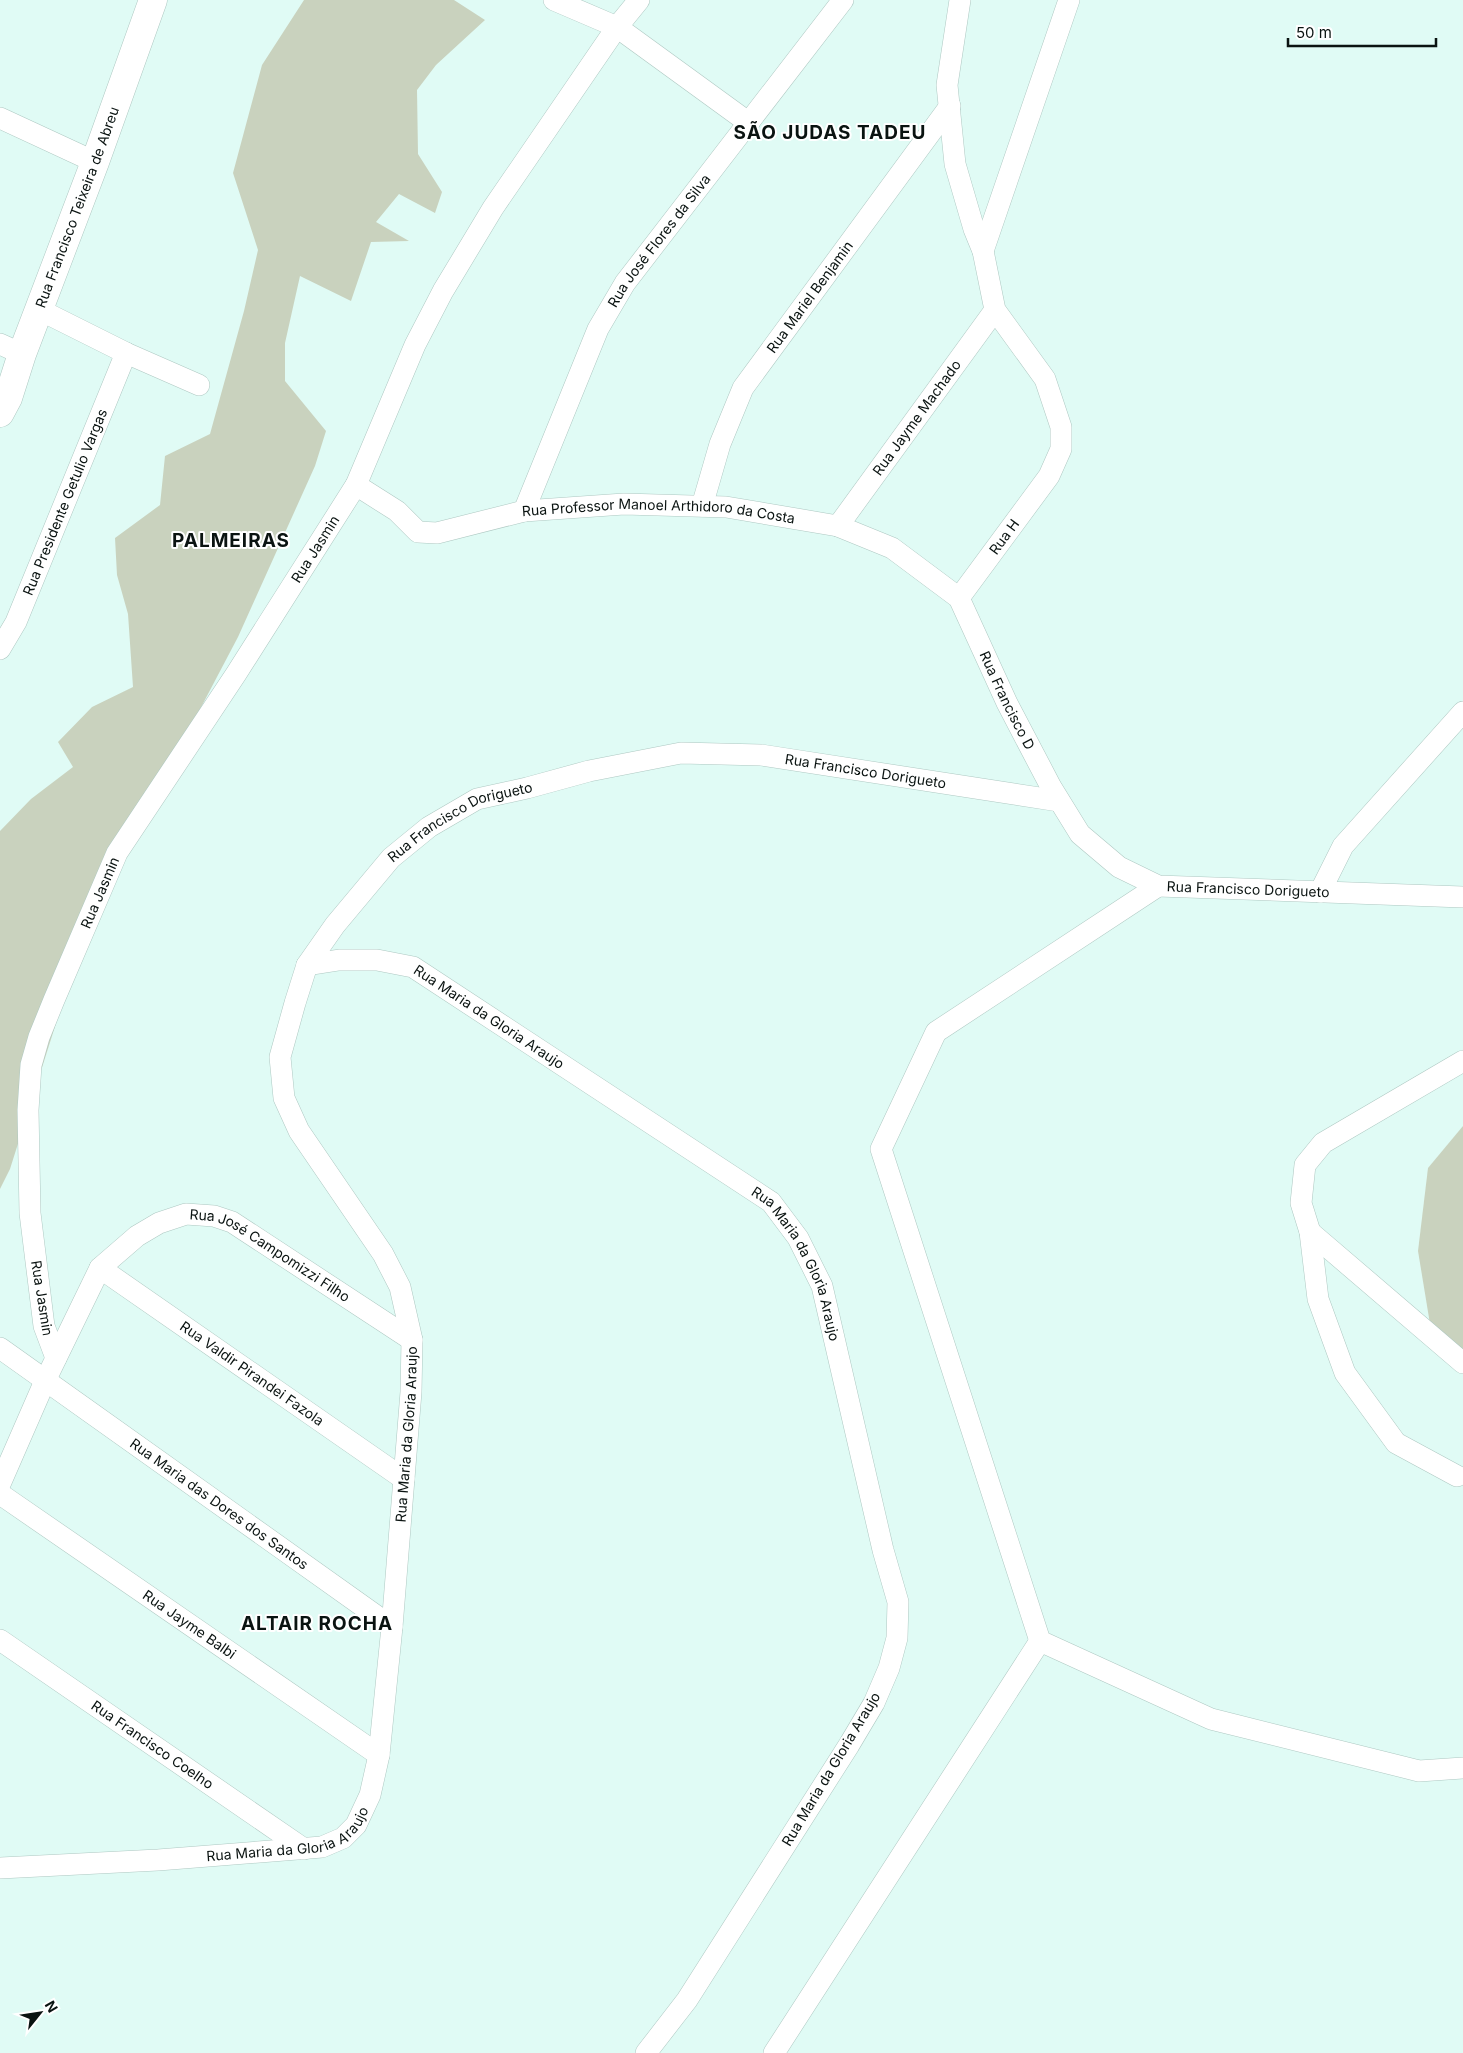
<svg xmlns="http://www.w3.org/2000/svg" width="1463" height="2053" font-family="Inter,sans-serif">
<rect width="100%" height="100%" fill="#e0fbf5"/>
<g fill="#c9d2be">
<path d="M 304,0 L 454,0 L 485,20 L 436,65 L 417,90 L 418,154 L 442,192 L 435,213 L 399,194 L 376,222 L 409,241 L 371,242 L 351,301 L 300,276 L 285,343 L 285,381 L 326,431 L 315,466 L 238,637 L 88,922 L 10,1169 L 0,1189 L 0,831 L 31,799 L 73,767 L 58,742 L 92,707 L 133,687 L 128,614 L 117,575 L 115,538 L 160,505 L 165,456 L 210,434 L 244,311 L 258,250 L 233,173 L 262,65 Z"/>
<path d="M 1463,1126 L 1463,1366 L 1432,1336 L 1418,1251 L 1428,1168 Z"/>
</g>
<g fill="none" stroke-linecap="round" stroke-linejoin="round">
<defs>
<g id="minor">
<path d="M 554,0 L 617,27 L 749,123"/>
<path d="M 0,118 L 95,162"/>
<path d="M 983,251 L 1069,0"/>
<path d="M 40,310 L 126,353 L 199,385"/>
<path d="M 0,344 L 22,354"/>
<path id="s1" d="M 356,485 L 397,511 L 418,532 L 437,533 L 524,511 L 624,504 L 726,507 L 838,526 L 892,548 L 959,598 L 1007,703 L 1051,787 L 1080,834 L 1119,867 L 1158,886 L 1463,897"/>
<path id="s2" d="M 702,506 L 720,444 L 743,388 L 950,106"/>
<path id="s3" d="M 524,511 L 598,329 L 625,283 L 843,0"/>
<path id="s4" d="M 838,526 L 995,310"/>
<path id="s5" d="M 959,598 L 1049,476 L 1061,449 L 1061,427 L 1045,379 L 995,310 L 983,251 L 974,229 L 955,164 L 947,85 L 960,0"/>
<path id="s6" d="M 0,649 L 16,622 L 126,353"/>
<path d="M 1158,886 L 936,1032 L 881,1149 L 1040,1641 L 1211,1719 L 1419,1771 L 1463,1768"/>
<path d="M 1320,892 L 1343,846 L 1463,712"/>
<path id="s7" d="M 307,965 L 339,960 L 377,960 L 413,967 L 771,1202 L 798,1238 L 822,1286 L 883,1550 L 898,1602 L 897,1638 L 889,1668 L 874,1703 L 849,1745 L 687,2000 L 646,2053"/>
<path d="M 1310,1232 L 1463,1363"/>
<path id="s8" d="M 100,1268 L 404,1479"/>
<path id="s9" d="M 0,1348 L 392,1627"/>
<path id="s10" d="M 56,1358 L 44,1326 L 30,1213 L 28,1110 L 31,1065 L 39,1037 L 54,1000 L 117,853 L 236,674 L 356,485 L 415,345 L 443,291 L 493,208 L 617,27 L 639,0"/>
<path d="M 1457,1476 L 1396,1443 L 1345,1373 L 1318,1299 L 1310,1232 L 1301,1203 L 1305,1165 L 1323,1143 L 1463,1061"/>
<path id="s11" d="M 0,1484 L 45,1381 L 100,1268 L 137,1236 L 159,1223 L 186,1214 L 214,1216 L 232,1222 L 412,1340"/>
<path id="s12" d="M 0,1494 L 379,1755"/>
<path id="s13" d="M 0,1640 L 304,1849"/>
<path id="s14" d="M 0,1868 L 158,1860 L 322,1847 L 343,1838 L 356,1825 L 370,1795 L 379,1755 L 392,1627 L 411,1392 L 412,1340 L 400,1287 L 383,1254 L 299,1131 L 284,1098 L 280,1057 L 295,1003 L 307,965 L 335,925 L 391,858 L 429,827 L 477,799 L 527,788 L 589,771 L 681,753 L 761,755 L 1059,801"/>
<path d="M 774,2053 L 1040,1641"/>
</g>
<g id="tertiary">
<path id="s15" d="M 0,413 L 8,398 L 22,354 L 95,162 L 153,0"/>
</g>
</defs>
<use href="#minor" stroke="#aec8c2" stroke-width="22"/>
<use href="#tertiary" stroke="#aec8c2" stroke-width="29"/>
<use href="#minor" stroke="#fff" stroke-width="21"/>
<use href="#tertiary" stroke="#fff" stroke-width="28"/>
</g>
<g text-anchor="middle" stroke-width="4" stroke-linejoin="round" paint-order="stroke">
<g font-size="14" fill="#0a1311" stroke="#fff">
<text dy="5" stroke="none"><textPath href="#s15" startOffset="220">Rua Francisco Teixeira de Abreu</textPath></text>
<text dy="5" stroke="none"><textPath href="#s3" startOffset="304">Rua José Flores da Silva</textPath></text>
<text dy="5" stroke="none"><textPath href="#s2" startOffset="238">Rua Mariel Benjamin</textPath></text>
<text dy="5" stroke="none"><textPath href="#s4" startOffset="134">Rua Jayme Machado</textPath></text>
<text dy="5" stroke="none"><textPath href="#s6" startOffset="161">Rua Presidente Getulio Vargas</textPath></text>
<text dy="5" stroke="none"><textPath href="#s1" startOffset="322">Rua Professor Manoel Arthidoro da Costa</textPath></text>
<text dy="5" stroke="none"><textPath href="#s5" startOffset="76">Rua H</textPath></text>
<text dy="5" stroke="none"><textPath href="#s10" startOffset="888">Rua Jasmin</textPath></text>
<text dy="5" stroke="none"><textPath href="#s1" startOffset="758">Rua Francisco D</textPath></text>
<text dy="5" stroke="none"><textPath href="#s14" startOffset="1904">Rua Francisco Dorigueto</textPath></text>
<text dy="5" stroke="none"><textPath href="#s14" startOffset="1484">Rua Francisco Dorigueto</textPath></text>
<text dy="5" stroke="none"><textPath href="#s1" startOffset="1095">Rua Francisco Dorigueto</textPath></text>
<text dy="5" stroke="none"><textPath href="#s10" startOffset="482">Rua Jasmin</textPath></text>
<text dy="5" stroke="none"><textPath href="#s7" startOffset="198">Rua Maria da Gloria Araujo</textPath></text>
<text dy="5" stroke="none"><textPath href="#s11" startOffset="436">Rua José Campomizzi Filho</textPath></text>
<text dy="5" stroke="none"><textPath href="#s7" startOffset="602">Rua Maria da Gloria Araujo</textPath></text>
<text transform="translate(42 1298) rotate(81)" y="5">Rua Jasmin</text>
<text dy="5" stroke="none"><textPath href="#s8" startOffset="185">Rua Valdir Pirandei Fazola</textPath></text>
<text dy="5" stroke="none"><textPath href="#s14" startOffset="760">Rua Maria da Gloria Araujo</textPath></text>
<text dy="5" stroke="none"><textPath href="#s9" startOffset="269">Rua Maria das Dores dos Santos</textPath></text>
<text dy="5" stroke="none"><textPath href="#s12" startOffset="230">Rua Jayme Balbi</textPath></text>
<text dy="5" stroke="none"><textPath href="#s13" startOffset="185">Rua Francisco Coelho</textPath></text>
<text transform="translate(831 1769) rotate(-59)" y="5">Rua Maria da Gloria Araujo</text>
<text dy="5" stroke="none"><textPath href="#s14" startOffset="295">Rua Maria da Gloria Araujo</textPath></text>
</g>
<g font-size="19" font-weight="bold" letter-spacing="1" fill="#0a1311" stroke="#fff">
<text x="830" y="139">SÃO JUDAS TADEU</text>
<text x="231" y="547">PALMEIRAS</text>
<text x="317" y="1630">ALTAIR ROCHA</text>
</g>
</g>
<g transform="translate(40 2013) rotate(60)" stroke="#ffffff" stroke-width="4" paint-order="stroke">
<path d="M0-4L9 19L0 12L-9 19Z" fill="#0a1311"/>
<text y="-8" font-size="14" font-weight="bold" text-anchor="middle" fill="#0a1311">N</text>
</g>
<path d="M1288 38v8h148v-8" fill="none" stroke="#0a1311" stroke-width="2.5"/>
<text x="1296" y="38" font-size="15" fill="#0a1311" stroke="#ffffff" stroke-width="4" paint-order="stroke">50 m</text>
</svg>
